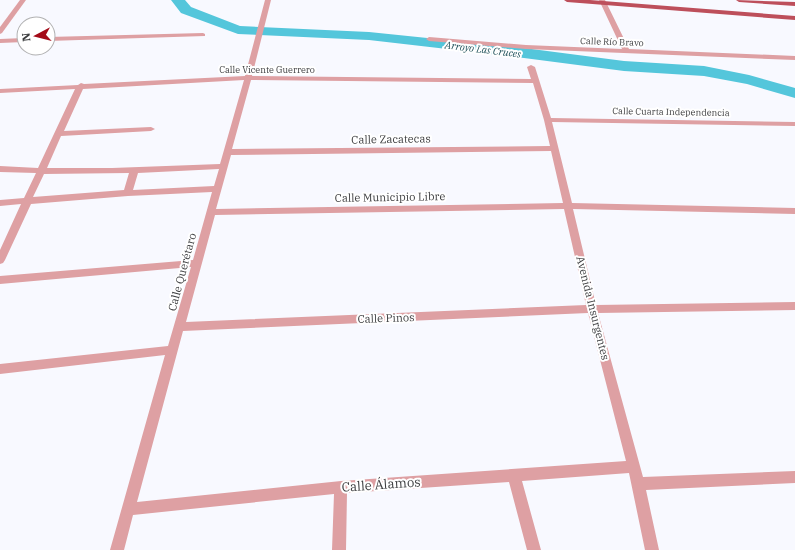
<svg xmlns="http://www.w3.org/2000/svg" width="795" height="550" font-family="'IBM Plex Serif',serif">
<rect width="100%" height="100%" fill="#f8f9ff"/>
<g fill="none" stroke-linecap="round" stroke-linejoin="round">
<path fill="#54c6db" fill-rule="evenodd" d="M 171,0 L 185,0 L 191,7 L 240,26 L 369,32 L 524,48 L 624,61 L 704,66 L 749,75 L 795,88 L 795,98 L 747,84 L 704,76 L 624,71 L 524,58 L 369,40 L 238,34 L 181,13 Z"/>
<g fill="#dea0a3" fill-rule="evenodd">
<path d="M 20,0 L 26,0 L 2,33 L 0,34 L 0,27 Z"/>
<path d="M 265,0 L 271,0 L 252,76 L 531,79 L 527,67 L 531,65 L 535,67 L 551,118 L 795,122 L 795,126 L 552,122 L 572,203 L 795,208 L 795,214 L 573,209 L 596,305 L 795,302 L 795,310 L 598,313 L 643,477 L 795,471 L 795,483 L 646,490 L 659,550 L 645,550 L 629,473 L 522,481 L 541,550 L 527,550 L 509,482 L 347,493 L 346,550 L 332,550 L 334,494 L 133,515 L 124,550 L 110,550 L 165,355 L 0,374 L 0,364 L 168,346 L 191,267 L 0,284 L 0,276 L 193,260 L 212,192 L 128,196 L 31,204 L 5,260 L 3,263 L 0,264 L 0,250 L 21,204 L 0,206 L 0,200 L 24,198 L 36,173 L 0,172 L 0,166 L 38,168 L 75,89 L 0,93 L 0,89 L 78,85 L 81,83 L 84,84 L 245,76 ZM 244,80 L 220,164 L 112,168 L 47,168 L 61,136 L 151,131 L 155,129 L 151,127 L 64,131 L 83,89 ZM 251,80 L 533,83 L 544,120 L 550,146 L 232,149 ZM 551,151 L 563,203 L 216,209 L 231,155 ZM 219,169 L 214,186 L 133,190 L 138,173 ZM 129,173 L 124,190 L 33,197 L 44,174 ZM 564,209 L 586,305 L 186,322 L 215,215 ZM 588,313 L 626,461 L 341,481 L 137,502 L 183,331 Z"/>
<path d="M 599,0 L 605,0 L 629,49 L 795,56 L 795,60 L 526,49 L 429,41 L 426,39 L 429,37 L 526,45 L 622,49 Z"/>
<path d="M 203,33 L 205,34 L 205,36 L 48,41 L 48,37 Z"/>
<path d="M 24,38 L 24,42 L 0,43 L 0,39 Z"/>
</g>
<g fill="#bd4f5b" fill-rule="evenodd">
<path d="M 564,0 L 590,0 L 795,16 L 795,20 L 567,2 Z"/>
<path d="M 736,0 L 795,2 L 795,6 L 739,2 Z"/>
</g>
</g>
<g text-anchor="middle" stroke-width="4" stroke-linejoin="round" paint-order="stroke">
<g font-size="9" fill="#3c3d3f" stroke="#fff">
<text transform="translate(612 42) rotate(2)" y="3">Calle Río Bravo</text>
<text x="267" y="73">Calle Vicente Guerrero</text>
<text transform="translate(671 112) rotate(1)" y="3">Calle Cuarta Independencia</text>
</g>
<g font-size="10" font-style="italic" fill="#21525b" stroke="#fff">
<text transform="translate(483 49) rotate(7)" y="4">Arroyo Las Cruces</text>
</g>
<g font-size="11" fill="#3c3d3f" stroke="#fff">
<text transform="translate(391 139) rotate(-1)" y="4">Calle Zacatecas</text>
<text transform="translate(390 197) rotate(-1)" y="4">Calle Municipio Libre</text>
<text transform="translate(182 272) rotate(-75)" y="4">Calle Querétaro</text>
<text transform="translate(593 308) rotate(76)" y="4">Avenida Insurgentes</text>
<text transform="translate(386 318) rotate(-2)" y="4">Calle Pinos</text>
</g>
<g font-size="13" fill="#3c3d3f" stroke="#fff">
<text transform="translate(381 484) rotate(-4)" y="5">Calle Álamos</text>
</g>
</g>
<g transform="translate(36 36) rotate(263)"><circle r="19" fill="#ffffff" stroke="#b1b1b2"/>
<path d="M0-3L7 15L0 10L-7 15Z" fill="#a40b18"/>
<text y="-6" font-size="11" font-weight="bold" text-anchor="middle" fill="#3c3d3f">N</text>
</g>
</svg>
